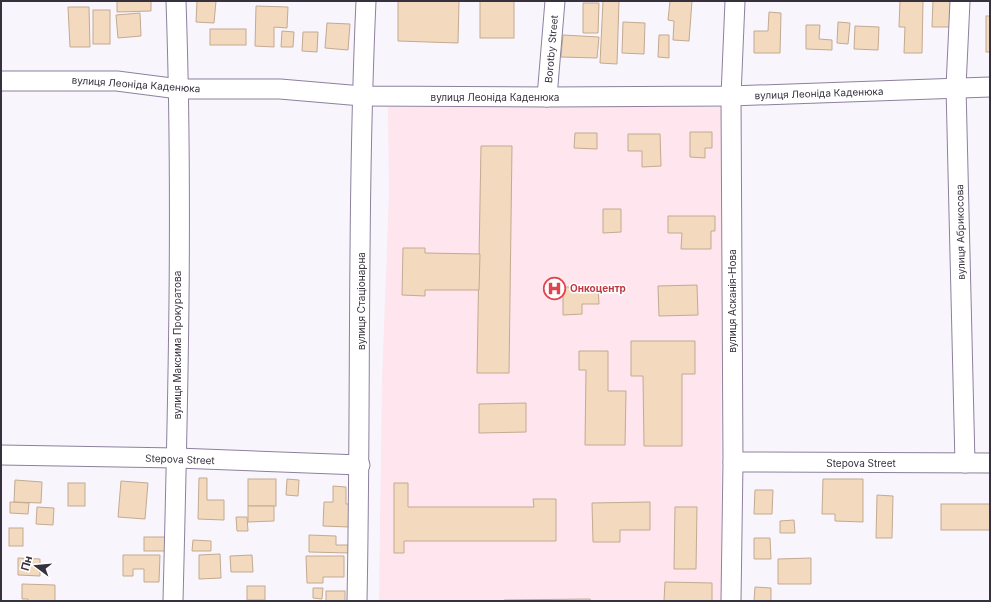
<svg xmlns="http://www.w3.org/2000/svg" width="991" height="602" font-family="Inter,sans-serif">
<rect width="100%" height="100%" fill="#f8f5fc"/>
<path fill="#fee5ee" d="M 388,107 L 722,107 L 721,601 L 379,601 L 382,381 L 389,195 Z"/>
<g fill="#f3d9be" stroke="#c3aa91">
<path d="M 117,1 L 151,1 L 151,11 L 117,12 Z"/>
<path d="M 197,1 L 216,1 L 214,23 L 196,22 Z"/>
<path d="M 398,1 L 459,1 L 458,43 L 398,41 Z"/>
<rect x="480" y="1" width="34" height="37"/>
<path d="M 603,1 L 619,1 L 617,64 L 600,63 Z"/>
<path d="M 670,1 L 692,1 L 689,41 L 673,40 L 674,21 L 668,20 Z"/>
<path d="M 900,1 L 923,1 L 922,53 L 904,53 L 905,27 L 899,27 Z"/>
<path d="M 933,1 L 951,1 L 951,27 L 932,27 Z"/>
<path d="M 583,3 L 599,3 L 598,33 L 583,33 Z"/>
<path d="M 256,6 L 288,7 L 287,28 L 274,27 L 274,47 L 255,46 Z"/>
<path d="M 68,7 L 89,7 L 90,47 L 70,47 Z"/>
<rect x="93" y="10" width="17" height="34"/>
<path d="M 769,12 L 781,13 L 780,53 L 754,53 L 754,31 L 768,31 Z"/>
<path d="M 140,13 L 141,36 L 118,38 L 116,15 Z"/>
<rect x="986" y="16" width="4" height="36"/>
<path d="M 623,22 L 645,23 L 644,54 L 622,53 Z"/>
<path d="M 838,22 L 850,23 L 848,44 L 837,43 Z"/>
<path d="M 327,23 L 350,24 L 348,50 L 325,48 Z"/>
<path d="M 806,25 L 820,25 L 819,39 L 832,40 L 832,50 L 806,49 Z"/>
<path d="M 855,26 L 879,27 L 878,50 L 854,49 Z"/>
<rect x="210" y="29" width="36" height="16"/>
<path d="M 282,31 L 294,32 L 293,47 L 281,47 Z"/>
<path d="M 303,32 L 318,32 L 317,52 L 302,51 Z"/>
<path d="M 563,35 L 599,37 L 597,58 L 561,57 Z"/>
<path d="M 659,35 L 669,35 L 669,58 L 658,57 Z"/>
<path d="M 690,132 L 712,132 L 712,148 L 705,148 L 705,158 L 690,157 Z"/>
<path d="M 575,133 L 597,133 L 597,149 L 574,148 Z"/>
<path d="M 628,134 L 660,134 L 661,166 L 642,167 L 642,151 L 628,151 Z"/>
<path d="M 481,146 L 512,146 L 509,373 L 477,373 Z"/>
<path d="M 603,209 L 621,209 L 621,232 L 603,233 Z"/>
<path d="M 668,216 L 715,216 L 715,231 L 711,231 L 711,249 L 681,249 L 682,233 L 668,233 Z"/>
<path d="M 403,248 L 425,248 L 425,253 L 480,254 L 479,290 L 425,290 L 425,296 L 402,295 Z"/>
<path d="M 697,285 L 698,315 L 659,316 L 658,286 Z"/>
<path d="M 563,287 L 598,287 L 599,304 L 582,304 L 582,314 L 563,315 Z"/>
<path d="M 631,341 L 695,341 L 695,374 L 682,374 L 682,446 L 644,446 L 643,376 L 631,376 Z"/>
<path d="M 579,351 L 608,351 L 608,391 L 626,391 L 625,445 L 585,445 L 586,370 L 579,370 Z"/>
<path d="M 526,403 L 526,432 L 479,433 L 479,404 Z"/>
<path d="M 199,478 L 207,478 L 207,500 L 224,500 L 224,520 L 198,519 Z"/>
<rect x="248" y="479" width="28" height="27"/>
<path d="M 287,479 L 299,480 L 298,496 L 286,495 Z"/>
<path d="M 823,479 L 863,479 L 863,522 L 835,521 L 835,514 L 822,514 Z"/>
<path d="M 15,480 L 42,482 L 41,503 L 14,502 Z"/>
<path d="M 121,481 L 148,483 L 145,519 L 118,517 Z"/>
<rect x="68" y="483" width="17" height="23"/>
<path d="M 394,483 L 408,483 L 408,507 L 534,507 L 533,499 L 556,499 L 556,541 L 404,541 L 404,553 L 394,553 Z"/>
<path d="M 333,486 L 346,487 L 346,504 L 350,504 L 349,527 L 323,526 L 324,502 L 333,502 Z"/>
<path d="M 755,490 L 773,490 L 772,514 L 754,514 Z"/>
<path d="M 877,495 L 893,496 L 892,538 L 876,538 Z"/>
<path d="M 10,502 L 29,503 L 28,514 L 10,513 Z"/>
<path d="M 650,502 L 650,530 L 620,530 L 620,542 L 593,542 L 592,503 Z"/>
<rect x="941" y="504" width="49" height="26"/>
<path d="M 248,506 L 274,506 L 274,521 L 248,522 Z"/>
<path d="M 37,507 L 54,508 L 53,525 L 36,524 Z"/>
<path d="M 675,507 L 697,507 L 696,569 L 674,569 Z"/>
<path d="M 236,517 L 247,517 L 248,531 L 237,531 Z"/>
<path d="M 794,520 L 795,533 L 780,533 L 780,521 Z"/>
<rect x="9" y="528" width="14" height="18"/>
<path d="M 309,535 L 336,536 L 336,545 L 350,545 L 350,553 L 309,552 Z"/>
<rect x="144" y="537" width="24" height="14"/>
<path d="M 754,538 L 770,538 L 771,559 L 754,559 Z"/>
<path d="M 193,540 L 211,541 L 211,551 L 192,551 Z"/>
<path d="M 220,554 L 221,578 L 199,579 L 199,555 Z"/>
<path d="M 123,555 L 160,555 L 159,582 L 144,582 L 144,569 L 133,569 L 133,576 L 123,576 Z"/>
<path d="M 252,555 L 253,572 L 231,572 L 230,556 Z"/>
<path d="M 306,556 L 344,556 L 344,577 L 323,577 L 323,583 L 307,583 Z"/>
<path d="M 18,558 L 40,559 L 40,576 L 18,575 Z"/>
<path d="M 811,558 L 811,584 L 778,584 L 778,559 Z"/>
<path d="M 665,582 L 712,583 L 712,601 L 664,601 Z"/>
<path d="M 22,584 L 55,585 L 55,601 L 28,601 L 28,599 L 22,599 Z"/>
<rect x="247" y="586" width="18" height="14"/>
<path d="M 755,587 L 771,588 L 771,601 L 754,601 Z"/>
<path d="M 313,588 L 323,588 L 322,599 L 313,598 Z"/>
<rect x="326" y="591" width="19" height="10"/>
<path d="M 590,599 L 591,601 L 504,601 L 504,600 Z"/>
</g>
<g fill="none" stroke-linecap="round" stroke-linejoin="round">
<defs>
<g id="street">
<path d="M 960,1 L 956,87 L 965,463"/>
<path d="M 1,81 L 117,81 L 179,89 L 280,89 L 362,96 L 547,97 L 731,96 L 990,87"/>
<path d="M 547,97 L 555,1"/>
<path d="M 1,455 L 177,458 L 360,465"/>
<path d="M 733,462 L 990,463"/>
<path d="M 173,601 C 178,401 183,201 176,1"/>
<path d="M 357,601 C 361,401 357,201 366,1"/>
<path d="M 731,601 L 733,462 L 731,96 L 735,1"/>
</g>
</defs>
<use href="#street" stroke="#8d809d" stroke-width="21"/>
<use href="#street" stroke="#fff" stroke-width="19"/>
</g>
<defs>
<symbol id="hospital-ring" viewBox="-11 -11 22 22"><circle r="9.5" fill="#fff" stroke="#e0444e" stroke-width="1.5"/><path d="M-5-5h3v3.5h4V-5h3V5h-3V1.5h-4V5h-3Z" fill="#e0444e"/></symbol>
</defs>
<g fill-rule="evenodd">
<use href="#hospital-ring" x="542" y="276" width="25" height="25"/>
</g>
<g text-anchor="middle" stroke-width="3" stroke-linejoin="round" paint-order="stroke">
<g font-size="10" fill="#37313e" stroke="#fff">
<text transform="translate(551 49) rotate(-85)" y="4">Borotby Street</text>
<text transform="translate(136 84) rotate(4)" y="4">вулиця Леоніда Каденюка</text>
<text transform="translate(819 93) rotate(-2)" y="4">вулиця Леоніда Каденюка</text>
<text x="495" y="101">вулиця Леоніда Каденюка</text>
<text transform="translate(960 232) rotate(-91)" y="4">вулиця Абрикосова</text>
<text transform="translate(361 301) rotate(-90)" y="4">вулиця Стаціонарна</text>
<text transform="translate(732 301) rotate(-90)" y="4">вулиця Асканія-Нова</text>
<text transform="translate(177 345) rotate(-90)" y="4">вулиця Максима Прокуратова</text>
<text transform="translate(180 459) rotate(2)" y="4">Stepova Street</text>
<text x="861" y="467">Stepova Street</text>
</g>
<g font-size="10" font-weight="bold" fill="#be3a42" stroke="#fff" text-anchor="start">
<text x="570" y="292">Онкоцентр</text>
</g>
</g>
<rect width="991" height="602" fill="none" stroke="#37313e" stroke-width="4"/>
<g transform="translate(36 566) rotate(286)" stroke="#ffffff" stroke-width="3" paint-order="stroke">
<path d="M0-3L7 15L0 10L-7 15Z" fill="#37313e"/>
<text y="-6" font-size="11" font-weight="bold" text-anchor="middle" fill="#37313e">Пн</text>
</g>
</svg>
